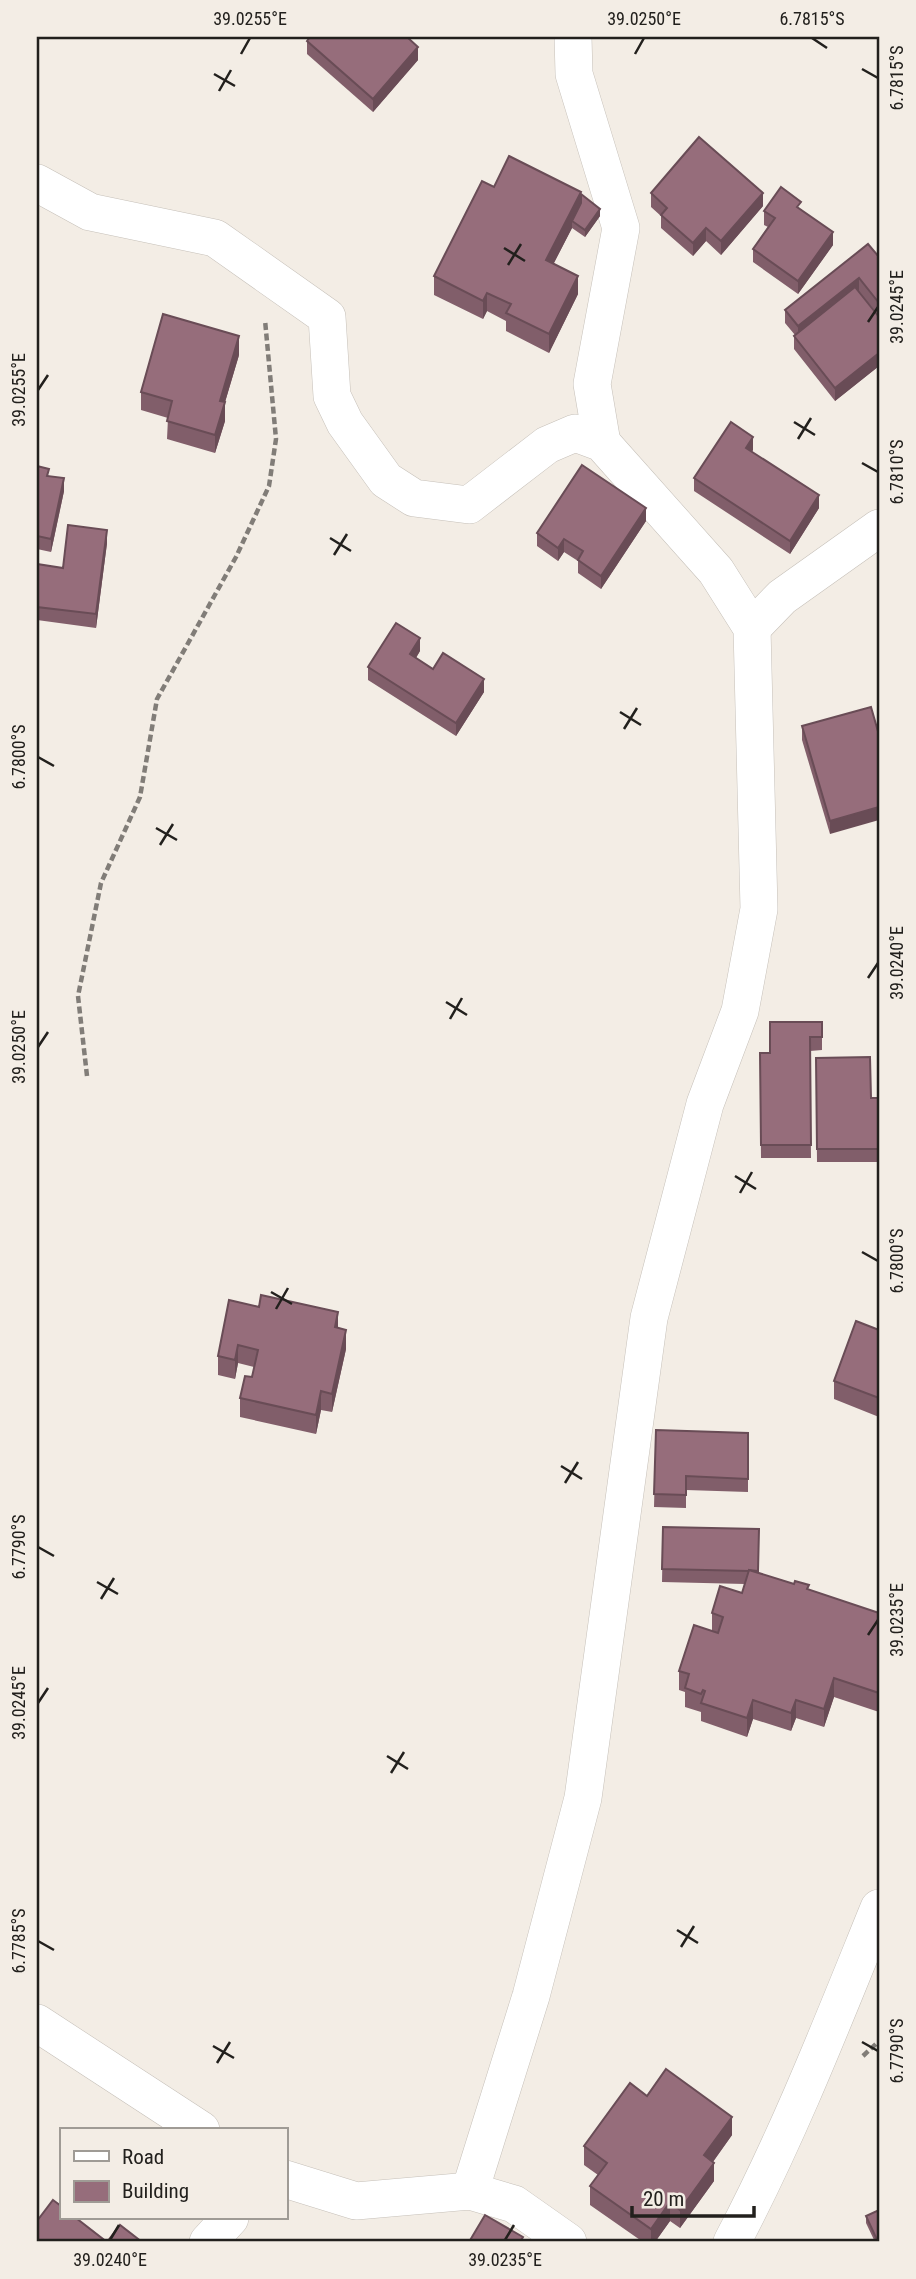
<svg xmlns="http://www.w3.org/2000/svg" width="916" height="2279" font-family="'Roboto Condensed',sans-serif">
<rect width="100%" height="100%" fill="#f3ede5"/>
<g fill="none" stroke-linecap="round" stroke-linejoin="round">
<defs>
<g id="minor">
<path d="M 573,37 L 574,74 L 621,228 L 592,384 L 602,443"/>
<path d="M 37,183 L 90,212 L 215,238 L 327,317 L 332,396 L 345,423 L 386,480 L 414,498 L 469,505 L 547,445 L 575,433 L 602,443 L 716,571 L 752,628 L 759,909 L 740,1011 L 705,1104 L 649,1318 L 583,1798 L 531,1996 L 470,2191"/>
<path d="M 752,628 L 782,597 L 879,528"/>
<path d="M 37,2023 L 201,2130"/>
<path d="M 285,2179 L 356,2201 L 470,2191 L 514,2204 L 568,2242"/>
<path d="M 208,2242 L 230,2218"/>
<path d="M 732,2242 C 789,2134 833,2021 879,1908"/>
</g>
</defs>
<use href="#minor" stroke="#c6c0b9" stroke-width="38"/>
<g stroke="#817d78" stroke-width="4.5" stroke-dasharray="7 3.5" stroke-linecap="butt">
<path d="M 87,1076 L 78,996 L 101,883 L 140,797 L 157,699 L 236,557 L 269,486 L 276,439 L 265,320"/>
<path d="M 863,2056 L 879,2041"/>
</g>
<use href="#minor" stroke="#fff" stroke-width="37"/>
</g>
<g fill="#815e6a">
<path d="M 307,41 L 418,60 L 373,112 L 307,54 Z"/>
<path d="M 494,187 L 581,194 L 600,216 L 585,237 L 572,228 L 554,263 L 578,294 L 549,353 L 506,331 L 506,321 L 487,311 L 483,319 L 434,295 L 434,276 Z"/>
<path d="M 651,193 L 763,206 L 721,255 L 706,241 L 693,256 L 661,228 L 661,216 L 651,207 Z"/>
<path d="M 801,209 L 833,245 L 798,294 L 753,262 L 753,249 L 768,227 L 764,225 L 764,211 Z"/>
<path d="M 879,257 L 879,316 L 858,291 L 879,317 L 879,366 L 835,401 L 794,349 L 794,336 L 795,335 L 785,323 L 785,310 Z"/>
<path d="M 239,355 L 225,402 L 225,421 L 215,453 L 167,439 L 168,418 L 141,410 L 141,392 Z"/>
<path d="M 753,450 L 752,452 L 819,508 L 790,554 L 694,491 L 694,478 Z"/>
<path d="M 37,466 L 49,476 L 64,491 L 51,552 L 37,549 Z"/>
<path d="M 646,521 L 601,589 L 578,573 L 578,561 L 564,552 L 558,561 L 537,546 L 537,533 Z"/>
<path d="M 107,543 L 96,628 L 37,620 L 37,564 L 63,568 Z"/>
<path d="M 420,651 L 416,658 L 433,669 L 484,692 L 456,736 L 368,680 L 368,667 Z"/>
<path d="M 871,707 L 830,834 L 802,740 L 802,726 Z"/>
<path d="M 822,1022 L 822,1050 L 810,1051 L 811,1158 L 761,1158 L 760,1053 L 770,1053 Z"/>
<path d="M 816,1058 L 871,1098 L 879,1098 L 879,1162 L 817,1162 Z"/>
<path d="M 229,1300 L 338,1328 L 346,1349 L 332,1412 L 321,1410 L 316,1434 L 240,1417 L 240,1398 L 252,1377 L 254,1367 L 238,1363 L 235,1379 L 218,1375 L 218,1356 Z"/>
<path d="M 879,1330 L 879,1417 L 834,1399 L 834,1381 Z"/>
<path d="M 656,1430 L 748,1433 L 748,1492 L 686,1490 L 686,1508 L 654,1507 Z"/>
<path d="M 663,1527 L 759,1529 L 759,1573 L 879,1613 L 879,1712 L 834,1697 L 824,1727 L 796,1718 L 791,1731 L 753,1719 L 747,1737 L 701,1721 L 701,1712 L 685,1707 L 685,1692 L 679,1690 L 679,1671 L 712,1631 L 712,1613 L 742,1593 L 745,1584 L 662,1582 Z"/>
<path d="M 647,2096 L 732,2135 L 713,2162 L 714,2181 L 680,2228 L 670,2221 L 655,2242 L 643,2242 L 590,2205 L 590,2186 L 598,2175 L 584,2165 L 584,2146 Z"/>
<path d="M 866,2216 L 879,2242 L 875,2242 L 866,2223 Z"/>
</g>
<g fill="#694c56">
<path d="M 418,47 L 418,60 L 373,112 L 373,99 Z"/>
<path d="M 581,192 L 581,210 L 572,221 L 572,228 L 546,278 L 546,260 Z"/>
<path d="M 763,193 L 763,206 L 721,255 L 721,241 Z"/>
<path d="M 600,209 L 600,216 L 585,237 L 585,230 Z"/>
<path d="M 706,228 L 706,241 L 693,256 L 693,243 Z"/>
<path d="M 833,232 L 833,245 L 798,294 L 798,281 Z"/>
<path d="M 578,276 L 578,294 L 549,353 L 549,334 Z"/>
<path d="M 859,278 L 859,291 L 798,339 L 798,326 Z"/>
<path d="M 487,293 L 487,311 L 483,319 L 483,301 Z"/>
<path d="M 239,336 L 239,355 L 220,419 L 220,401 Z"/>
<path d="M 879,353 L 879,366 L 835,401 L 835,388 Z"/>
<path d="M 225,402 L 225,421 L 215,453 L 215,435 Z"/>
<path d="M 753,437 L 753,450 L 746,461 L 746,448 Z"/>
<path d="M 64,478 L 64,491 L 51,552 L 51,539 Z"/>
<path d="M 819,495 L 819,508 L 790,554 L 790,541 Z"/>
<path d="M 646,508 L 646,521 L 601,589 L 601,576 Z"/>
<path d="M 107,530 L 107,543 L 96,628 L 96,614 Z"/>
<path d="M 564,539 L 564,552 L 558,561 L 558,548 Z"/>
<path d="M 420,638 L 420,651 L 410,667 L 410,654 Z"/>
<path d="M 484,679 L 484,692 L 456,736 L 456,723 Z"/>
<path d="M 879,807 L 879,820 L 830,834 L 830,821 Z"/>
<path d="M 338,1312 L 338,1330 L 335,1327 Z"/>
<path d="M 346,1330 L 346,1349 L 332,1412 L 332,1394 Z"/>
<path d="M 238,1345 L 238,1363 L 235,1379 L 235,1360 Z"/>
<path d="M 321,1391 L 321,1410 L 316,1434 L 316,1415 Z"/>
<path d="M 834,1678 L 834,1697 L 824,1727 L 824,1709 Z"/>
<path d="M 753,1700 L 753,1719 L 747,1737 L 747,1718 Z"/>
<path d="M 796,1700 L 796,1718 L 791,1731 L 791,1713 Z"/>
<path d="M 732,2117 L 732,2135 L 704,2174 L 704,2155 Z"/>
<path d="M 714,2163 L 714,2181 L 680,2228 L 680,2210 Z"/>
<path d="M 670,2202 L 670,2221 L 655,2242 L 651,2242 L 651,2229 Z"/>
</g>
<g fill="#966d7b" stroke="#694c56" stroke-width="2">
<path d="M 310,37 L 407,37 L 418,47 L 373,99 L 307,41 Z"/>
<path d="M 699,137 L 763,193 L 721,241 L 706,228 L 693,243 L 661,215 L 667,208 L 651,193 Z"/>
<path d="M 509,156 L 581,192 L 546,260 L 578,276 L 549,334 L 506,313 L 511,304 L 487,293 L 483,301 L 434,276 L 482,181 L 494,187 Z"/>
<path d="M 781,187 L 801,202 L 797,207 L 833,232 L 798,281 L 753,249 L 775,218 L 764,211 Z"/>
<path d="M 581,194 L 600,209 L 585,230 L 572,221 L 581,203 Z"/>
<path d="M 868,244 L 879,257 L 879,303 L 859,278 L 798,326 L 785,310 Z"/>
<path d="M 855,287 L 879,317 L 879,353 L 835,388 L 794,336 Z"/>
<path d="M 163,314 L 239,336 L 220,401 L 225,402 L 215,435 L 167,421 L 172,401 L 141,392 Z"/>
<path d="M 731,422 L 753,437 L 746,448 L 819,495 L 790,541 L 694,478 Z"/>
<path d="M 582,465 L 646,508 L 601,576 L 578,560 L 583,551 L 564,539 L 558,548 L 537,533 Z"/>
<path d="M 37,466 L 49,469 L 47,476 L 64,478 L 51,539 L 37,536 Z"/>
<path d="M 68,525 L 107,530 L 96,614 L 37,607 L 37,564 L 63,568 Z"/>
<path d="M 396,623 L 420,638 L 410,654 L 433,669 L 443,653 L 484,679 L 456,723 L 368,667 Z"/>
<path d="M 871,707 L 879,735 L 879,807 L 830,821 L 802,726 Z"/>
<path d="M 770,1022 L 822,1022 L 822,1037 L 810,1037 L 811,1145 L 761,1145 L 760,1053 L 770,1053 Z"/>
<path d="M 870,1057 L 871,1098 L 879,1098 L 879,1149 L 817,1149 L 816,1058 Z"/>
<path d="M 261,1295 L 338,1312 L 335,1327 L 346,1330 L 332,1394 L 321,1391 L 316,1415 L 240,1398 L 245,1376 L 252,1377 L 258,1350 L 238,1345 L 235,1360 L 218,1356 L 229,1300 L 259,1307 Z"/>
<path d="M 856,1321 L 879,1330 L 879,1398 L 834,1381 Z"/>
<path d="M 656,1430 L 748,1433 L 748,1479 L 686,1476 L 686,1495 L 654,1494 Z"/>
<path d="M 663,1527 L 759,1529 L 758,1571 L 749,1570 L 749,1571 L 662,1569 Z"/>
<path d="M 749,1570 L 794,1584 L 795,1581 L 809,1585 L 807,1589 L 879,1613 L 879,1693 L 834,1678 L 824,1709 L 796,1700 L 791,1713 L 753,1700 L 747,1718 L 701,1703 L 705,1691 L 703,1690 L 701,1694 L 685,1688 L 689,1674 L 679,1671 L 694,1625 L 718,1633 L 723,1617 L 712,1613 L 720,1586 L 742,1593 Z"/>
<path d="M 666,2069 L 732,2117 L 704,2155 L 714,2163 L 680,2210 L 670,2202 L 651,2229 L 590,2186 L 607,2163 L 584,2146 L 630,2083 L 647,2096 Z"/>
<path d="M 53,2200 L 61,2206 L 61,2218 L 76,2218 L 107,2242 L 120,2225 L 142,2242 L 37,2242 L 37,2221 Z"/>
<path d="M 879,2210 L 879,2242 L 878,2242 L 866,2216 Z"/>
<path d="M 485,2215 L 523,2237 L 520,2242 L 469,2242 Z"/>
</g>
<path fill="none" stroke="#22201d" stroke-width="2.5" d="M 812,38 L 827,48M 241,54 L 250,38M 635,54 L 644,38M 862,69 L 878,78M 214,74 L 235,86M 219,91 L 231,70M 504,248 L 525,261M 508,265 L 521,244M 868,322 L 878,307M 38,390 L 48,375M 794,422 L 815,435M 798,439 L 811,418M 862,463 L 878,472M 330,538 L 351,551M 334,555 L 347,534M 620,712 L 641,725M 624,729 L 637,708M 38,757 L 54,766M 156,828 L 177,840M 160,845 L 173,824M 868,978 L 878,963M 446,1002 L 467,1015M 450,1019 L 462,998M 38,1047 L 48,1032M 735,1176 L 756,1189M 740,1193 L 752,1172M 862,1252 L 878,1261M 271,1292 L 292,1304M 276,1309 L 288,1288M 561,1466 L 582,1479M 565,1483 L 578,1462M 38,1547 L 54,1556M 97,1582 L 118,1594M 101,1599 L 114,1578M 868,1635 L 878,1620M 38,1703 L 48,1688M 387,1756 L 408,1769M 391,1773 L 404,1752M 677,1930 L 698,1943M 38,1941 L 54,1950M 681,1947 L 694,1926M 862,2042 L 878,2051M 213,2046 L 234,2058M 217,2063 L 230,2042M 110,2240 L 119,2225M 505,2240 L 514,2225"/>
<rect width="916" height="2279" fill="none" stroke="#f3ede5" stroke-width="77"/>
<rect x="60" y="2128" width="228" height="91" fill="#f3ede5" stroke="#9f9b95" stroke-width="2"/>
<rect x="74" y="2151" width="35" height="10" fill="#ffffff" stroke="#9f9b95" stroke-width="2"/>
<text x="122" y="2164" font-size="21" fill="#22201d">Road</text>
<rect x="74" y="2181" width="35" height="21" fill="#966d7b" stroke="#9f9b95" stroke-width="2"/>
<text x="122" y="2198" font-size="21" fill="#22201d">Building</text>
<path d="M632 2206v10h122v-10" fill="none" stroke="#22201d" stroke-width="3.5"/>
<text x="643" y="2206" font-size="21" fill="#22201d" stroke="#f3ede5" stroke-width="5" paint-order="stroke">20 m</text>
<rect x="38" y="38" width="840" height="2202" fill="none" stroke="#22201d" stroke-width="2.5"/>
<g font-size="18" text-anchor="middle" fill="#22201d">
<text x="250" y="25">39.0255°E</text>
<text x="644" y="25">39.0250°E</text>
<text x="812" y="25">6.7815°S</text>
<text transform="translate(897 78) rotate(-90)" y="6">6.7815°S</text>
<text transform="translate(897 307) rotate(-90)" y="6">39.0245°E</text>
<text transform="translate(19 390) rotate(-90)" y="6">39.0255°E</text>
<text transform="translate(897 472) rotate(-90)" y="6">6.7810°S</text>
<text transform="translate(19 757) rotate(-90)" y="6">6.7800°S</text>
<text transform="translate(897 963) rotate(-90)" y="6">39.0240°E</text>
<text transform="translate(19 1047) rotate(-90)" y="6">39.0250°E</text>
<text transform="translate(897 1261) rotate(-90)" y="6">6.7800°S</text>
<text transform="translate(19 1547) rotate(-90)" y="6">6.7790°S</text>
<text transform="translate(897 1620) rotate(-90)" y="6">39.0235°E</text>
<text transform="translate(19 1703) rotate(-90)" y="6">39.0245°E</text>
<text transform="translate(19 1941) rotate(-90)" y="6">6.7785°S</text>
<text transform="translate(897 2051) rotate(-90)" y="6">6.7790°S</text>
<text x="110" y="2266">39.0240°E</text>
<text x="505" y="2266">39.0235°E</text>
</g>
</svg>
